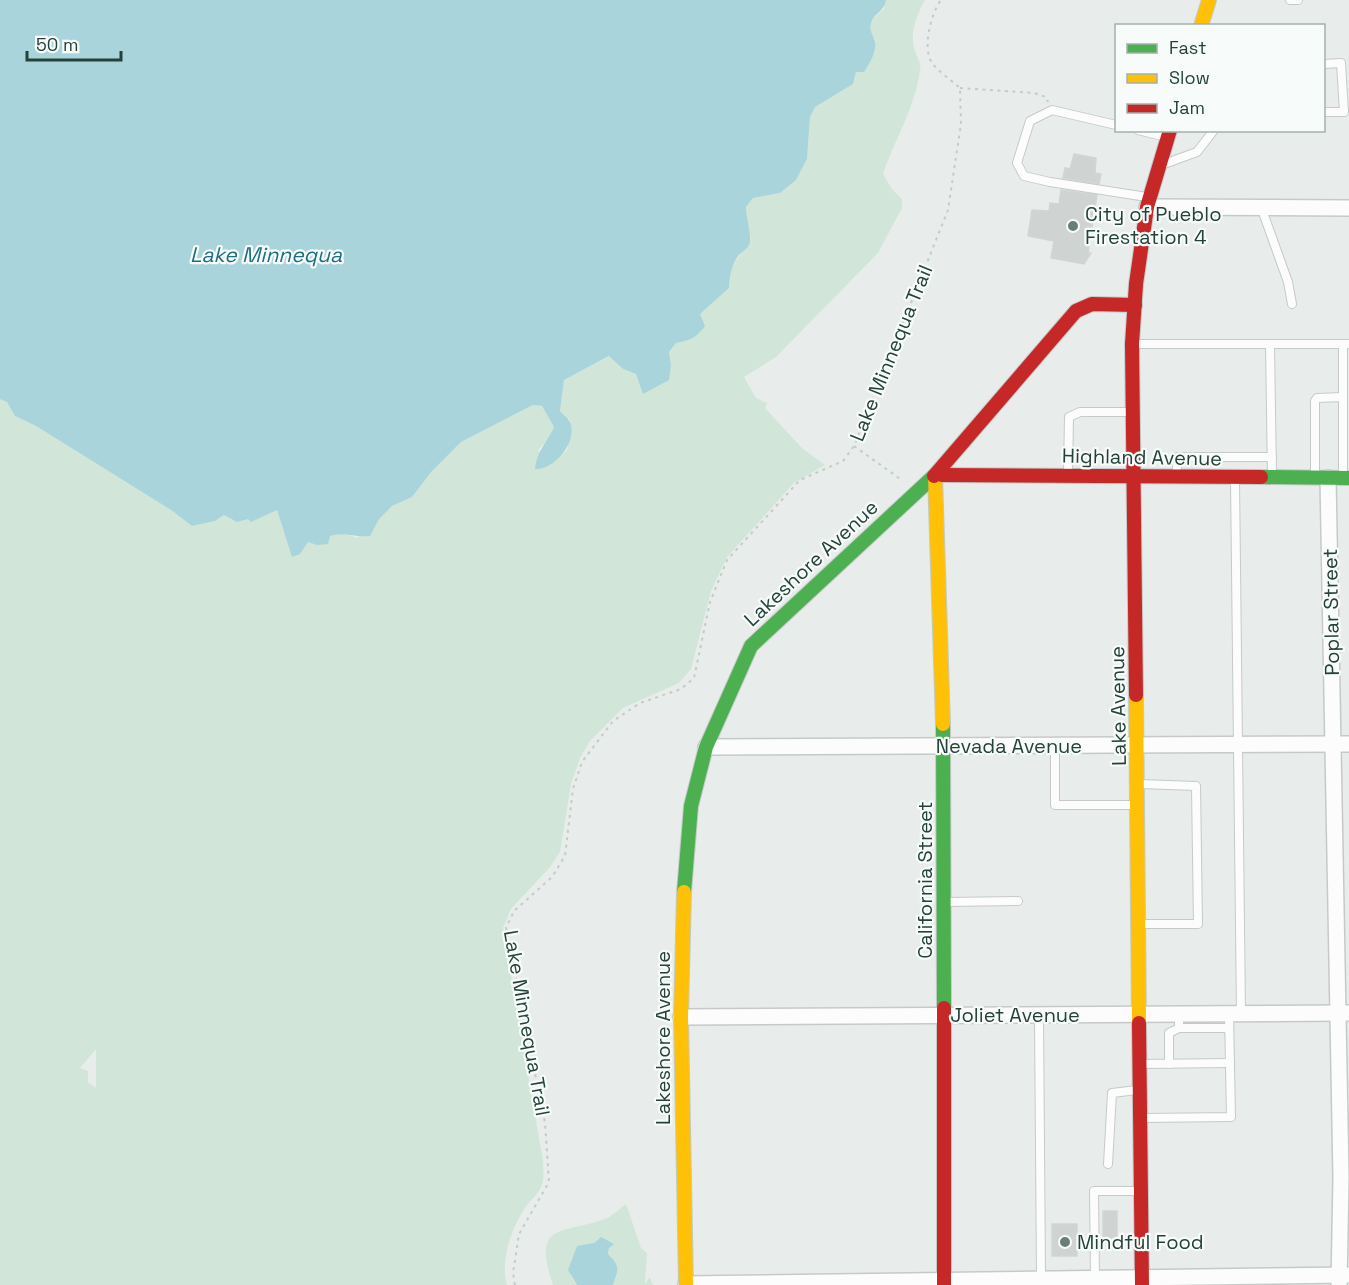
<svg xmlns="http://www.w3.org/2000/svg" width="1349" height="1285" font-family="'Space Grotesk',sans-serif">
<rect width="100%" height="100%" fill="#e8edeb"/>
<g fill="#d1e6d8" fill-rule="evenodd">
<path d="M 886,0 L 925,0 C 917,14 910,33 914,48 C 916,56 922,63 920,70 C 915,108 895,139 883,174 L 892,189 L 902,199 L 902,208 L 878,253 L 776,357 L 744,377 L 756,398 L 767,403 L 765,408 L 802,448 L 825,465 L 794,483 L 727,557 L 711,591 L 691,669 L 679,683 L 623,708 L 590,741 L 580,758 L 571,784 L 560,852 L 550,867 L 511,909 L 503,928 L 543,1161 C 543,1168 544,1175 543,1181 C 541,1193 531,1199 525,1208 C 511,1229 500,1261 507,1285 L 0,1285 L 0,399 L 7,402 L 15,416 L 36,426 L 171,510 L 192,526 L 215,521 L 224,515 L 237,522 L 277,510 L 284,533 L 300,554 L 308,541 L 342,532 L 357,538 L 392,506 L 412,497 L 430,472 L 461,442 L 533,405 L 542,406 L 554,427 L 549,438 L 538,450 L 549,466 L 567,450 L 571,430 L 570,420 L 560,411 L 564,380 L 610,356 L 623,369 L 636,374 L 640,379 L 671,365 L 669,352 L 700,314 L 729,288 L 732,266 L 751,239 L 747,226 L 746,207 L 753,198 L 780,193 L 796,180 L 807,159 L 810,117 L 815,107 L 853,84 L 856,72 L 867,68 L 875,50 L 870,31 L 871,21 L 884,9 ZM 96,1049 L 96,1088 L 88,1082 L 88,1071 L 80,1068 Z"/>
<path d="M 626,1204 L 641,1248 L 647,1253 L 645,1284 L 650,1277 L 653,1285 L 613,1285 L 612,1258 L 608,1254 L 609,1248 L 599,1238 L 594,1243 L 577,1247 C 573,1263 563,1268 577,1285 L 553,1285 C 530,1219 566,1235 607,1218 C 614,1215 620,1208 626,1204 Z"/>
</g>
<g fill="#a9d4db">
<path d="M 0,0 L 886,0 C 885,11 874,13 871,23 C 869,31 873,35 875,42 C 877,51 869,65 864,72 L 856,72 L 853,84 L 815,107 L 810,117 L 807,159 L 796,180 L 780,193 L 753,198 L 746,207 C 746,217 751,233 750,241 C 749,249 743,250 738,256 C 731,266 730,276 729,288 L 700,314 L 705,326 C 696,338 691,340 676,343 L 669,352 L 671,365 L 669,380 L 643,394 L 636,374 L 623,369 L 609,356 L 564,380 L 560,411 C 563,414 568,418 570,422 C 578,441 555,470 535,469 C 537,450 547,443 554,427 L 542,406 L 533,405 L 461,442 L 431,472 L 412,497 L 392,506 L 379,519 L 370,536 C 355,538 344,531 330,536 L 328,544 L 317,545 L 308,542 L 300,554 L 292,557 L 277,510 L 251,522 L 248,519 L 237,522 L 224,515 L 215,521 L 192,526 L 171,510 L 36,426 L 15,416 L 7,402 L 0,399 Z"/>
<path d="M 601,1237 L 614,1244 L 609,1248 L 608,1254 C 622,1268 617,1270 613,1285 L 577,1285 L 568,1270 L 577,1246 L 594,1243 Z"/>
</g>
<g fill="#cfd4d2" stroke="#d1d6d4" stroke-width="1.5">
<path d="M 1074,154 L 1096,158 L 1095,173 L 1101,174 L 1099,184 L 1063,178 L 1065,168 L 1070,169 Z"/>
<path d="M 1061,190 L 1097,195 L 1088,253 L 1091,253 L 1084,264 L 1051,258 L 1054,241 L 1028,236 L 1032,210 L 1049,211 L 1050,203 L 1059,204 Z"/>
<rect x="1103" y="1211" width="14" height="27"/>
<rect x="1052" y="1224" width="25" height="32"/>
</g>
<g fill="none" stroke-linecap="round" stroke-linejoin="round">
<defs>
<g id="lane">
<path d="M 1290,0 L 1298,0"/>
<path d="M 1324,64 L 1341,63 L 1344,112 L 1324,112"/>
<path d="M 1116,125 L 1052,110 L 1030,121 L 1017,163 L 1024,176 L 1050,182 L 1147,197"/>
<path d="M 1138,130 L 1166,137"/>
<path d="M 1164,164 L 1197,152 L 1214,130"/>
<path d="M 1261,207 L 1288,282 L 1292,304"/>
<path d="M 1133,344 L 1349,344"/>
<path d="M 1270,344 L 1272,476"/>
<path d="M 1343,344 L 1343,477"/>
<path d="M 1068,473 L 1069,417 L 1080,412 L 1131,412"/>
<path d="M 1176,476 L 1178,457 L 1272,457"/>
<path d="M 1315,477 L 1315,401 L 1317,398 L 1343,397"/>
<path d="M 1235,478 L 1241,1014"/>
<path d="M 1055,746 L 1055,805 L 1135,805"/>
<path d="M 1140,784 L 1196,786 L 1198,924 L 1140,924"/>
<path d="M 946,902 L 1018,901"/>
<path d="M 1039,1015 L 1041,1278"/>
<path d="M 1179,1028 L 1229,1028"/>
<path d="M 1141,1064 L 1230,1063"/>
<path d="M 1169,1064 L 1169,1033 L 1179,1028 L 1179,1014"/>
<path d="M 1143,1118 L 1231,1117 L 1229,1014"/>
<path d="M 1108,1164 L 1112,1093 L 1137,1090"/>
<path d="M 1095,1277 L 1094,1191 L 1138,1191"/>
</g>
<g id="street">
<path d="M 1147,207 L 1349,208"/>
<path d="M 1328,478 L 1341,1177 L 1339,1285"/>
<path d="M 706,747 L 1349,744"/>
<path d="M 681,1017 L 1349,1013"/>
<path d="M 686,1284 L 1349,1275"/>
</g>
<g id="fast">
<path d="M 1261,477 L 1349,478"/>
<path d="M 943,724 L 944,1008"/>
<path d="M 684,892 L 691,806 L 706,747 L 751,646 L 934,476"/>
</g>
<g id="slow">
<path d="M 1201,26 L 1209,0"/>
<path d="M 942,475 L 935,475 L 943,724"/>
<path d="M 1136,695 L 1139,1023"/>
<path d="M 684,892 L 681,1017 L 686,1285"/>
</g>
<g id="jam">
<path d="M 942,475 L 1261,477"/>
<path d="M 934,476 L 1076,311 L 1092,304 L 1135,305"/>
<path d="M 1136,695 L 1132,344 L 1136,284 L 1147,207 L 1170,130"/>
<path d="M 944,1008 L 944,1285"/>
<path d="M 1139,1023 L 1142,1285"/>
</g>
</defs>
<use href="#lane" stroke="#c5cac8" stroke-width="10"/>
<use href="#street" stroke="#c5cac8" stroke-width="18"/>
<use href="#fast" stroke="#c3cbc8" stroke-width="16"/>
<use href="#slow" stroke="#c3cbc8" stroke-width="16"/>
<use href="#jam" stroke="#c3cbc8" stroke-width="16"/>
<g stroke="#c3ccca" stroke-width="2" stroke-dasharray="3 4.5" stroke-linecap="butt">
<path d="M 960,88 L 1034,93 L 1046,97 L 1048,102"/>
<path d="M 854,446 L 903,481"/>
<path d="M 515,1285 L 513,1273 L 519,1234 L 549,1182 L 545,1123 L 506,928 L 514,911 L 552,877 L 565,856 L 573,789 L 582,762 L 613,721 L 640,703 L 681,689 L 694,678 L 710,602 L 727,560 L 800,480 L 843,461 L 854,446 L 948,210 L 961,124 L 960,88 C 951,80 939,72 932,63 C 922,48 931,13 941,0"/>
</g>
<use href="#lane" stroke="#fcfcfc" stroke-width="8"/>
<use href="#street" stroke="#fcfcfc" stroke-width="15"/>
<use href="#fast" stroke="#4caf50" stroke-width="14"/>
<use href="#slow" stroke="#ffc107" stroke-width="14"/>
<use href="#jam" stroke="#c62828" stroke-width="14"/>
</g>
<g fill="#697e78" stroke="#f7fbf9" stroke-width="2">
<circle cx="1073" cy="226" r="6"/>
<circle cx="1065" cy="1242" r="6"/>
</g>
<g text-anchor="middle" stroke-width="4.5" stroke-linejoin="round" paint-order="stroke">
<g font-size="20" fill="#24423a" stroke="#f7fbf9" text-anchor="start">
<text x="1085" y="221">City of Pueblo<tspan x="1085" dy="23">Firestation 4</tspan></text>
<text x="1077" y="1249">Mindful Food</text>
</g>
<g font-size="20" fill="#24423a" stroke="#f7fbf9">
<text transform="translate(891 353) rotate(-68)" y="7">Lake Minnequa Trail</text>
<text transform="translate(1142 457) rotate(1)" y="7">Highland Avenue</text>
<text transform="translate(811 563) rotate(-43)" y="7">Lakeshore Avenue</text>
<text transform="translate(1331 612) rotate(-91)" y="7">Poplar Street</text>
<text transform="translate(1118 706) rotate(-91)" y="7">Lake Avenue</text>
<text x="1009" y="753">Nevada Avenue</text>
<text transform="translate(925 880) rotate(-90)" y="7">California Street</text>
<text x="1015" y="1022">Joliet Avenue</text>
<text transform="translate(527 1023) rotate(80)" y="7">Lake Minnequa Trail</text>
<text transform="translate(663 1038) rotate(-90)" y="7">Lakeshore Avenue</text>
</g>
<g font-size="21" font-style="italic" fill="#1c6f80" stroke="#f7fbf9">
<text x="266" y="262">Lake Minnequa</text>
</g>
</g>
<rect x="1115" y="24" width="210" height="108" fill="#f7fbf9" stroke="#a3b1ad" stroke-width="1.5"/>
<rect x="1127" y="44" width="30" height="9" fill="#4caf50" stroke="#a3b1ad" stroke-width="1.5"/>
<text x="1169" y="54" font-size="18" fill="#24423a">Fast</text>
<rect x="1127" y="74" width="30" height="9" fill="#ffc107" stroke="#a3b1ad" stroke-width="1.5"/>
<text x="1169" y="84" font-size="18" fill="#24423a">Slow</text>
<rect x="1127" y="104" width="30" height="9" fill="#c62828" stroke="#a3b1ad" stroke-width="1.5"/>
<text x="1169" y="114" font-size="18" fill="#24423a">Jam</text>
<path d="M27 51v9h94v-9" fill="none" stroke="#24423a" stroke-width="3"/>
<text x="36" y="51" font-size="18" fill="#24423a" stroke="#f7fbf9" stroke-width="4.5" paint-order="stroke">50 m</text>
</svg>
